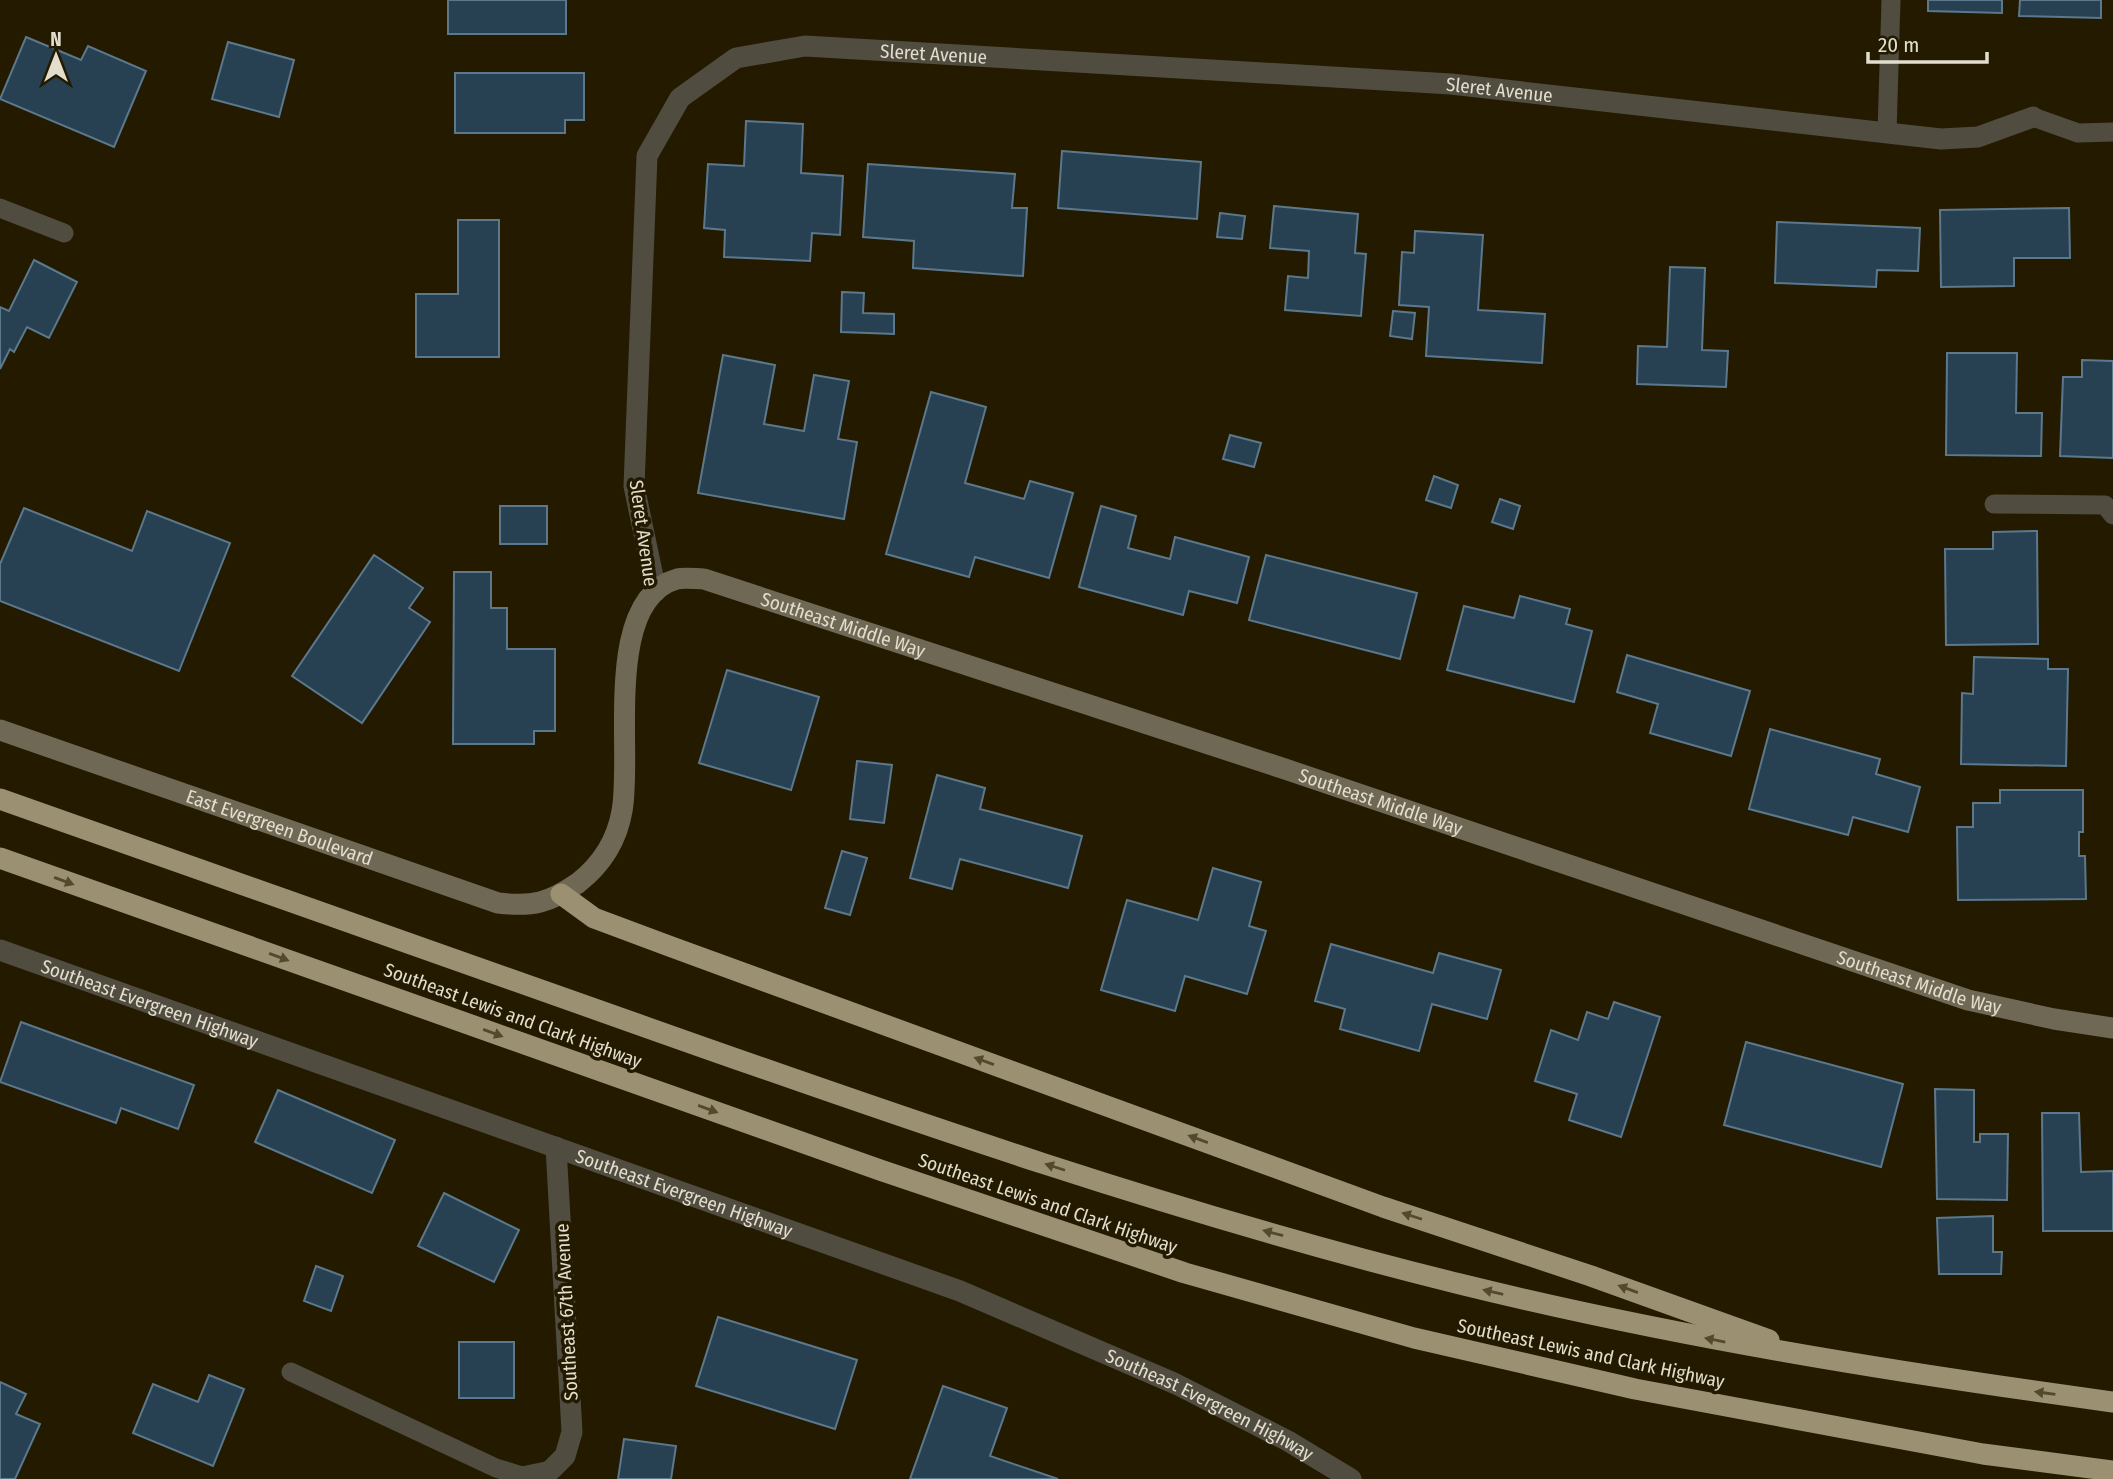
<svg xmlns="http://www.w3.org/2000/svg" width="2113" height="1479" font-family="'Fira Sans Condensed',sans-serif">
<rect width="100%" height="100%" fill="#231a00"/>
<g fill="#274153" stroke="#5c788c" stroke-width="2">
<rect x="448" y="0" width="118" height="34"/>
<path d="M 1928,0 L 2002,0 L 2002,13 L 1928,11 Z"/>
<path d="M 2020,0 L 2101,0 L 2101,18 L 2019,16 Z"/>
<path d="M 26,37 L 81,60 L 88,46 L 146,71 L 114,147 L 0,99 Z"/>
<path d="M 228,42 L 294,60 L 279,117 L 212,99 Z"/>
<path d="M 455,73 L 584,73 L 584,120 L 565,120 L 565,133 L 455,133 Z"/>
<path d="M 746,121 L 803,124 L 801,173 L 843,176 L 840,235 L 812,233 L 810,261 L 724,257 L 725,230 L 704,228 L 708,164 L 744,166 Z"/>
<path d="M 1062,151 L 1201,162 L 1197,219 L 1058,208 Z"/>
<path d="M 868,164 L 1015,174 L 1012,208 L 1027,208 L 1023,276 L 913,268 L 914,241 L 863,237 Z"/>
<path d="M 1274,206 L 1358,214 L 1355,253 L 1366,254 L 1361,316 L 1285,310 L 1288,276 L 1308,278 L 1309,251 L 1270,248 Z"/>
<path d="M 2069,208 L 2070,258 L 2014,258 L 2014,286 L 1941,287 L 1940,210 Z"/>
<path d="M 1220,213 L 1245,216 L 1242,239 L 1217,237 Z"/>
<path d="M 458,220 L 499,220 L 499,357 L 416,357 L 416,294 L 458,294 Z"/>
<path d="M 1777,222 L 1920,228 L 1918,271 L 1877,270 L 1876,287 L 1775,283 Z"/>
<path d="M 1415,231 L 1483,235 L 1478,310 L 1545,314 L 1542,363 L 1426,356 L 1429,307 L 1399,305 L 1402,252 L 1414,253 Z"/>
<path d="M 34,260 L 77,282 L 49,338 L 27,327 L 14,352 L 10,349 L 0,369 L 0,307 L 9,311 Z"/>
<path d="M 1670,267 L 1705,268 L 1702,350 L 1728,351 L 1726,387 L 1637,384 L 1638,346 L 1667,347 Z"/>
<path d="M 842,292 L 864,293 L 863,313 L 894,314 L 894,334 L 841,332 Z"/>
<path d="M 1393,311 L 1415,313 L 1412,339 L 1390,336 Z"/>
<path d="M 1947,353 L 2017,353 L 2016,413 L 2042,413 L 2041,456 L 1946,455 Z"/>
<path d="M 723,355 L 775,365 L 764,424 L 804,431 L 814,375 L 849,381 L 838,439 L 857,442 L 844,519 L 698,493 Z"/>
<path d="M 2082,360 L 2113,361 L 2113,458 L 2060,456 L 2063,377 L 2082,377 Z"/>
<path d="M 931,392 L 986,407 L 965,483 L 1024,499 L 1030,481 L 1073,493 L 1049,578 L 975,557 L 969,577 L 886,554 Z"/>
<path d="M 1230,435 L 1261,443 L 1254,467 L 1223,459 Z"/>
<path d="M 1434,476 L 1458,485 L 1451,508 L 1426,500 Z"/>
<path d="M 1500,499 L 1520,506 L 1513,529 L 1492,522 Z"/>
<rect x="500" y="506" width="47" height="38"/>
<path d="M 1101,506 L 1136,516 L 1128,548 L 1170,559 L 1175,537 L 1249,557 L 1237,603 L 1189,591 L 1183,615 L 1079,587 Z"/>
<path d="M 24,508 L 132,551 L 147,511 L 230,543 L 179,671 L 0,601 L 0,564 Z"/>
<path d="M 2037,531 L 2038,644 L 1946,645 L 1945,549 L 1993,549 L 1993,532 Z"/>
<path d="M 374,555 L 423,588 L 409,608 L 430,622 L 362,723 L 292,676 Z"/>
<path d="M 1266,555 L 1417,593 L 1400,659 L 1249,620 Z"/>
<path d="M 454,572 L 491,572 L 491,608 L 507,608 L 507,649 L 555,649 L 555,731 L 534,731 L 534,744 L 453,744 Z"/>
<path d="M 1520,596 L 1570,609 L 1566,624 L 1592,631 L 1574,702 L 1447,670 L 1464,606 L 1514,618 Z"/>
<path d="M 1627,655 L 1750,691 L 1731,756 L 1650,733 L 1658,704 L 1617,692 Z"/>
<path d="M 1974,657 L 2048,659 L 2048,669 L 2068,669 L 2066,766 L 1961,764 L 1962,693 L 1973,694 Z"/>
<path d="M 727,670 L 819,697 L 791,790 L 699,763 Z"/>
<path d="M 1770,729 L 1880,759 L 1876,774 L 1920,787 L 1908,832 L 1853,817 L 1848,835 L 1749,809 Z"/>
<path d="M 857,761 L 892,765 L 884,823 L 850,819 Z"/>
<path d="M 937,775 L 985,788 L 980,809 L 1082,836 L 1068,888 L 960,859 L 952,889 L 910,878 Z"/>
<path d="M 2000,790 L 2083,790 L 2083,832 L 2079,832 L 2079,856 L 2085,856 L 2086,899 L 1958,900 L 1957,827 L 1973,827 L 1973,803 L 2000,803 Z"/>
<path d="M 842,851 L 867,858 L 850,915 L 825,908 Z"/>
<path d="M 1213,868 L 1261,882 L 1249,926 L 1266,931 L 1247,994 L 1185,976 L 1175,1011 L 1101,990 L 1127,900 L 1198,920 Z"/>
<path d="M 1331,944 L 1433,973 L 1439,953 L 1501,970 L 1487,1019 L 1432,1004 L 1419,1051 L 1340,1029 L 1345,1009 L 1315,1001 Z"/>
<path d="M 1614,1002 L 1660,1017 L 1621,1137 L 1569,1120 L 1577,1094 L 1535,1081 L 1551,1030 L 1578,1040 L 1587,1012 L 1608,1019 Z"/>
<path d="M 21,1022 L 194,1085 L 178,1129 L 121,1108 L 116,1123 L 0,1082 Z"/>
<path d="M 1746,1042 L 1903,1084 L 1881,1167 L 1724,1125 Z"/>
<path d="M 1935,1089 L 1974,1090 L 1974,1142 L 1980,1142 L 1980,1134 L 2008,1134 L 2007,1200 L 1937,1199 Z"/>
<path d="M 278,1090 L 395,1140 L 372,1193 L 255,1142 Z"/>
<path d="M 2042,1113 L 2079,1113 L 2081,1172 L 2113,1171 L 2113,1231 L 2043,1231 Z"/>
<path d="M 444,1193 L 519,1230 L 494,1282 L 418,1246 Z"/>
<path d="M 1993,1216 L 1993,1252 L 2002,1252 L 2001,1274 L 1939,1274 L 1937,1218 Z"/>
<path d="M 316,1266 L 343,1276 L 331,1311 L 304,1301 Z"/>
<path d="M 718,1317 L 857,1360 L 835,1429 L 696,1386 Z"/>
<rect x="459" y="1342" width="55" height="56"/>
<path d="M 209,1375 L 244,1389 L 213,1466 L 133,1433 L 153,1384 L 198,1402 Z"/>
<path d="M 0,1382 L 26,1394 L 16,1414 L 40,1424 L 15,1479 L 0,1479 Z"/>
<path d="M 943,1386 L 1007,1408 L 990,1456 L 1058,1479 L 910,1479 Z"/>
<path d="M 624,1439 L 676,1446 L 671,1479 L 618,1479 Z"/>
</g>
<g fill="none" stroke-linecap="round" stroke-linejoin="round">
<g stroke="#504c40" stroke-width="19">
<path d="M 2033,117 L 2078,133 L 2113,132"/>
<path d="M 1887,133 L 1891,0"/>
<path d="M 0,208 L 64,233"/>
<path d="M 1994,504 L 2105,505 L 2113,515"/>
<path d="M 291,1372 L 496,1468 L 522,1476 L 551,1470"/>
</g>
<g stroke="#504c40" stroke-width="21">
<path id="s1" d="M 656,591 L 634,486 L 647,156 L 680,98 L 736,58 L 805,46 L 1451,84 L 1941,139 L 1978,137 L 2033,117"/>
<path id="s2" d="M 0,950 L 960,1291 L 1176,1384 L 1288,1441 L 1351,1479"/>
<path d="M 551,1470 L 565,1456 L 572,1432 L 556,1147"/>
</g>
<path stroke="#6f6854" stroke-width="21" id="s3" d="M 0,730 L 498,903 C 533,907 549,903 578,883 C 601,865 617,840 622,811 C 633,754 602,600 677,579 C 685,577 696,579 704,579 L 1285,769 L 1968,1000 L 2054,1019 L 2113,1028"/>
<g stroke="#9b9172" stroke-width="21">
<path d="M 0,799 C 212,874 424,949 637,1024 C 908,1120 1180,1215 1460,1284 C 1675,1337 1893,1372 2113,1402"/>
<path d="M 0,858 L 880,1170 L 1185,1273 L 1414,1338 L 1635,1389 L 1983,1454 L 2113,1471"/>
<path d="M 561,894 L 594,918 L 669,946 L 1383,1207 L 1591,1276 L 1769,1340"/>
</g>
</g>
<defs><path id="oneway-solid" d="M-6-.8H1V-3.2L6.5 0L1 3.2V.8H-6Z" transform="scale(1.75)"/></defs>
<g fill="#534a2e">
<use href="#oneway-solid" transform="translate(64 881) rotate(20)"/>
<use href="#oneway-solid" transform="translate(279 957) rotate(20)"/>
<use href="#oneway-solid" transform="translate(493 1033) rotate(20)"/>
<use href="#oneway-solid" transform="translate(984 1061) rotate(-160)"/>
<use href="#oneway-solid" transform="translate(708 1109) rotate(20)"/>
<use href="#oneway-solid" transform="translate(1198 1139) rotate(-160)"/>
<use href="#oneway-solid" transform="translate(1055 1167) rotate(-162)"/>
<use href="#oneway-solid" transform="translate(1412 1216) rotate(-162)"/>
<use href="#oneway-solid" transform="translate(1273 1233) rotate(-165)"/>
<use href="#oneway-solid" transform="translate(1628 1289) rotate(-160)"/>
<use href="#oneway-solid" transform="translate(1493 1292) rotate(-167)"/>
<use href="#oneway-solid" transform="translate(1715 1340) rotate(-169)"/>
<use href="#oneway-solid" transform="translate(2045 1393) rotate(-172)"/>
</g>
<g text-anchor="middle" stroke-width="7" stroke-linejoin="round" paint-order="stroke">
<g font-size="19" fill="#e2ddcc" stroke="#231a00">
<text dy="7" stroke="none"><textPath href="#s1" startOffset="772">Sleret Avenue</textPath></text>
<text dy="7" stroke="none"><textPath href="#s1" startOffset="1339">Sleret Avenue</textPath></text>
<text transform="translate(644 533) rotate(82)" y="7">Sleret Avenue</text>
<text dy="7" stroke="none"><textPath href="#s3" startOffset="1124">Southeast Middle Way</textPath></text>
<text dy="7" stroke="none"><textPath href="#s3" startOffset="1690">Southeast Middle Way</textPath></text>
<text dy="7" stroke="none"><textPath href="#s3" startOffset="296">East Evergreen Boulevard</textPath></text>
<text dy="7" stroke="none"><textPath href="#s3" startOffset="2258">Southeast Middle Way</textPath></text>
<text dy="7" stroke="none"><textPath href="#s2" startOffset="159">Southeast Evergreen Highway</textPath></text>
<text transform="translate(513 1015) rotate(20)" y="7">Southeast Lewis and Clark Highway</text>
<text dy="7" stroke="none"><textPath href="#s2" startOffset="726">Southeast Evergreen Highway</textPath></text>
<text transform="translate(1048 1203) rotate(19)" y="7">Southeast Lewis and Clark Highway</text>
<text transform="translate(566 1312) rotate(-93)" y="7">Southeast 67th Avenue</text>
<text transform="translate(1591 1353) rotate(12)" y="7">Southeast Lewis and Clark Highway</text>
<text dy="7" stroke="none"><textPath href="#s2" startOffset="1293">Southeast Evergreen Highway</textPath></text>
</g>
</g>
<g transform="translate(56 56)" stroke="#231a00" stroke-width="5" paint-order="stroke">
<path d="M0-5L12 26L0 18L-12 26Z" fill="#e2ddcc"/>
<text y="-10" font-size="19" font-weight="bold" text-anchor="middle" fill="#e2ddcc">N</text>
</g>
<path d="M1868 52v10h119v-10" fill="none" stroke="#e2ddcc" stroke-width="3.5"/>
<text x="1878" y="52" font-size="21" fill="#e2ddcc" stroke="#231a00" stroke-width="5" paint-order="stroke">20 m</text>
</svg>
